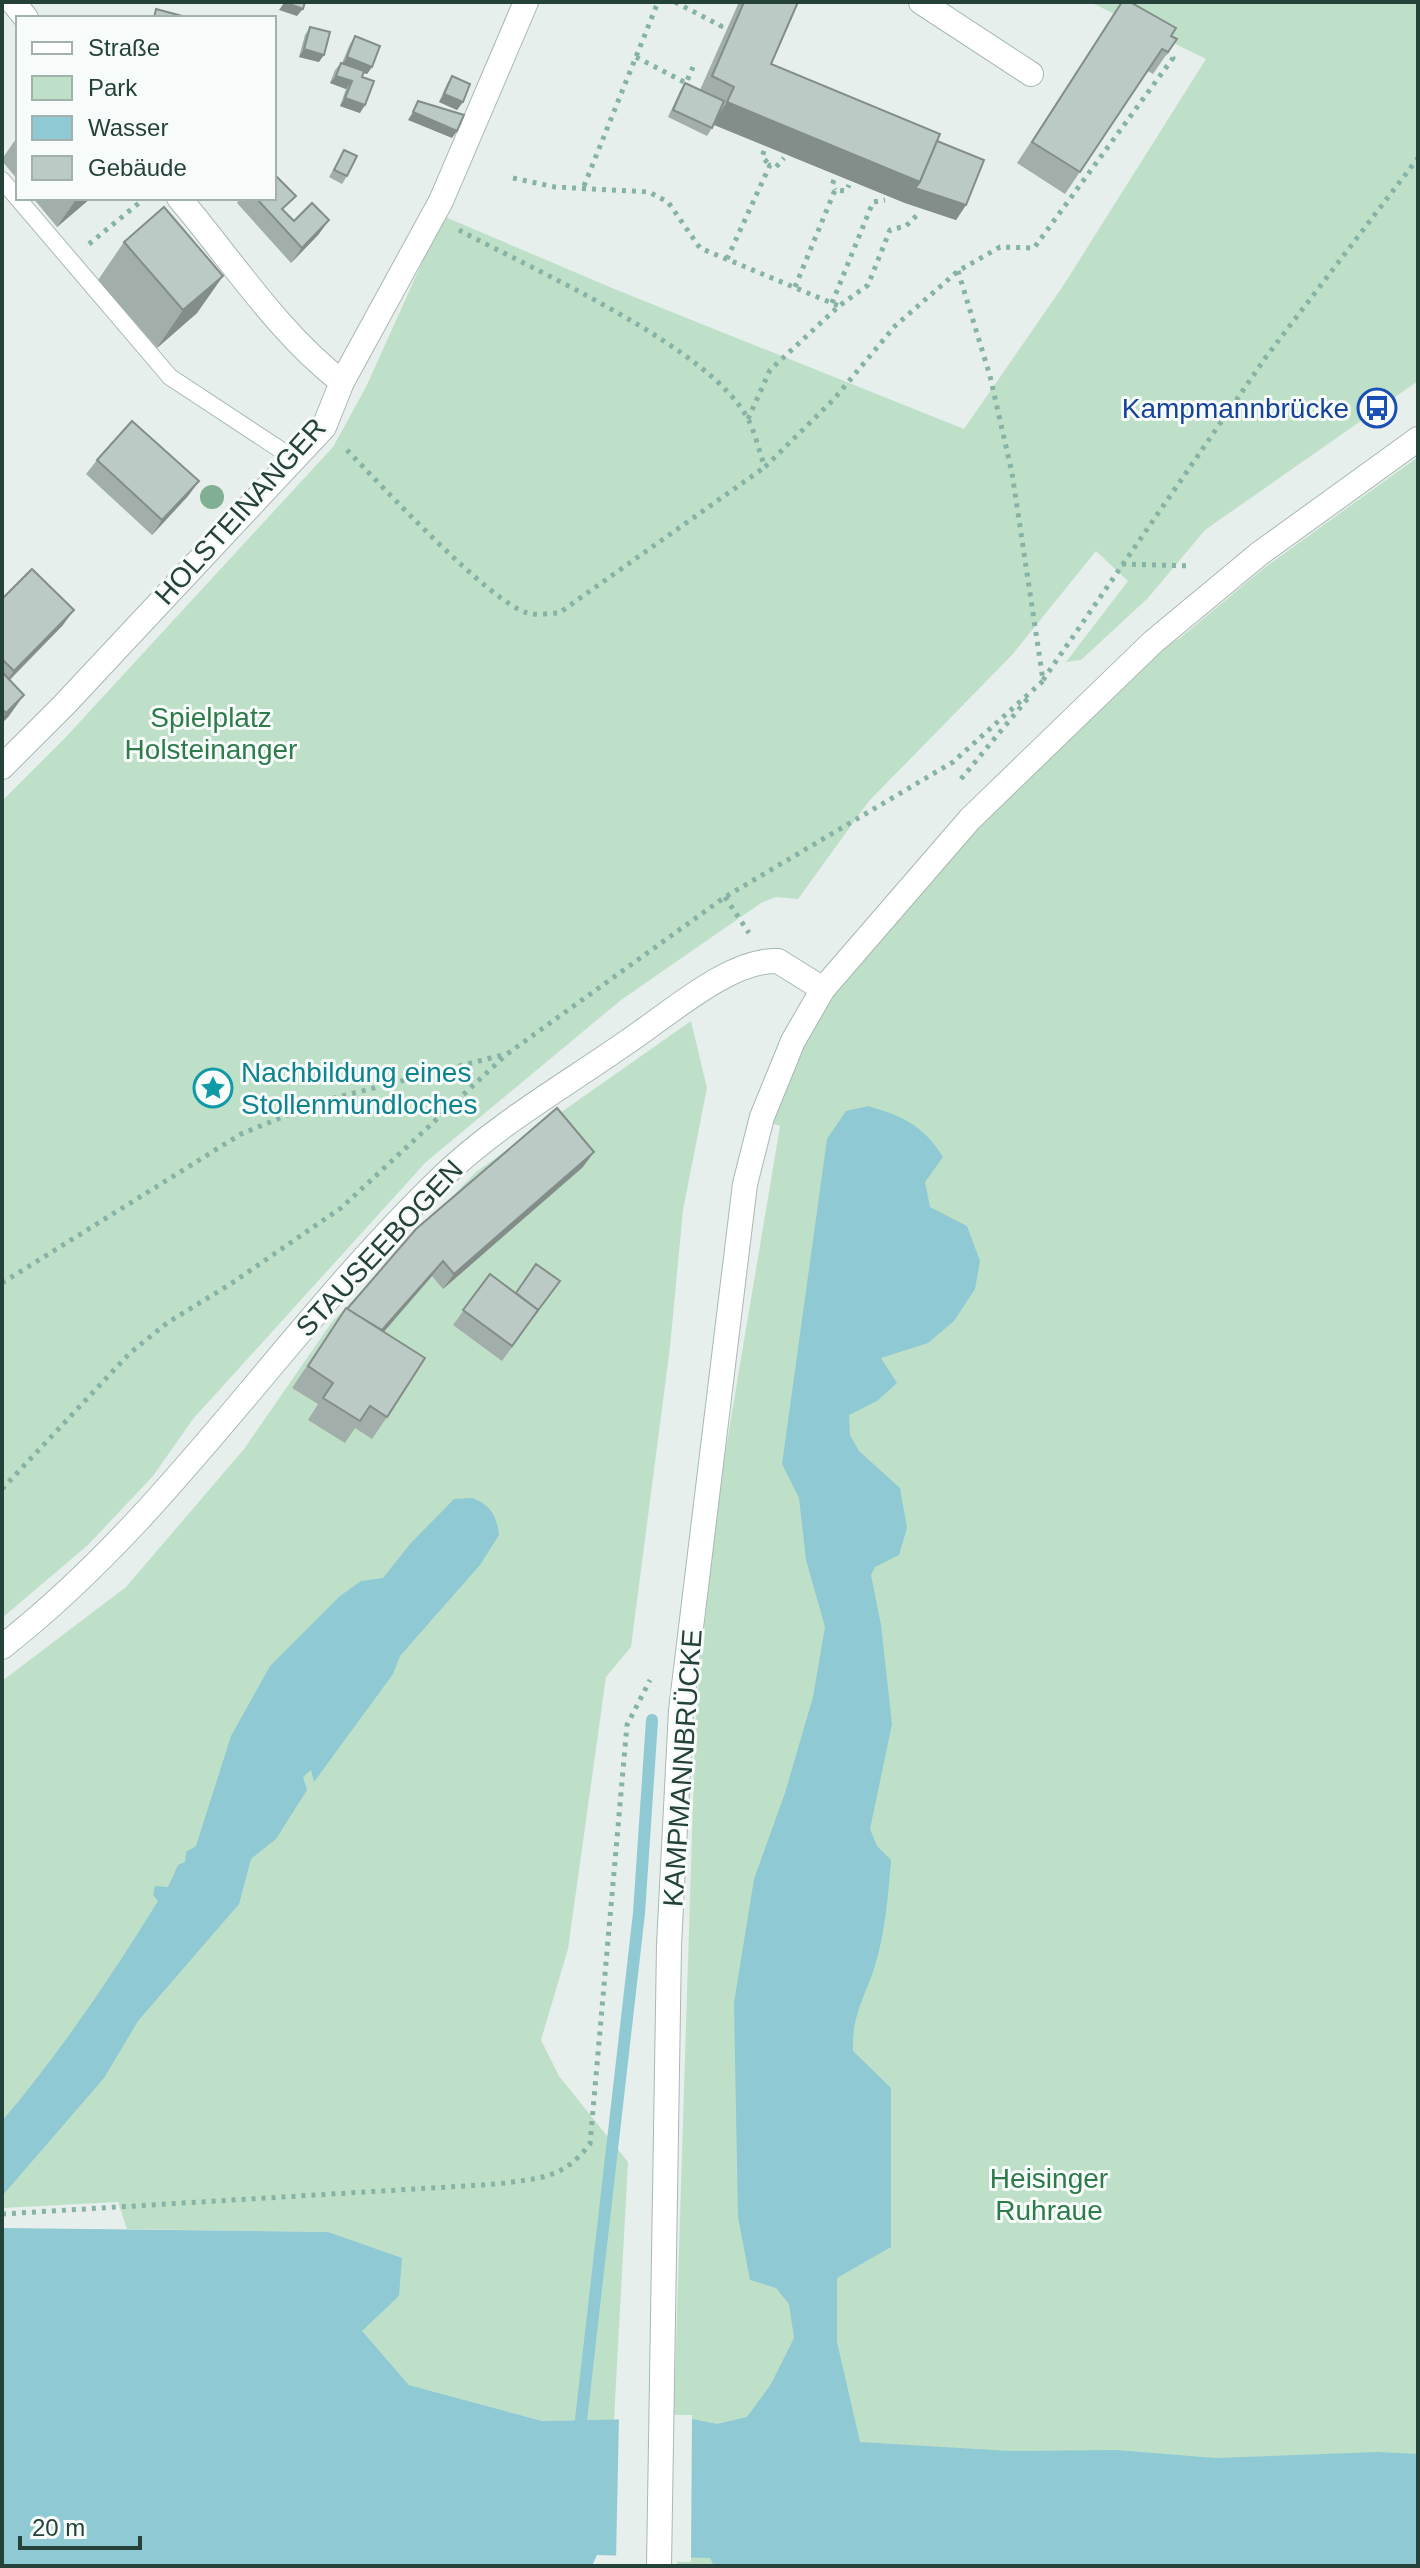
<svg xmlns="http://www.w3.org/2000/svg" width="1420" height="2568" font-family="Arial,sans-serif">
<rect width="100%" height="100%" fill="#e6efeb"/>
<g fill="#bfe0c8">
<path d="M 1090,2 L 1418,2 L 1418,381 L 1205,530 L 1148,598 L 1081,660 L 1066,662 L 1128,581 L 1096,551 L 1012,655 L 869,801 L 798,899 L 776,897 L 761,903 L 621,1000 L 426,1162 L 193,1419 L 153,1476 L 88,1545 L 2,1618 L 2,801 L 65,738 L 333,447 L 366,387 L 443,216 L 612,288 L 964,429 L 1063,286 L 1206,59 Z"/>
<path d="M 1418,457 L 1418,2566 L 677,2566 L 674,2408 L 696,1707 L 718,1496 L 780,1126 L 766,1121 L 823,997 L 973,824 L 1157,647 L 1179,639 L 1264,568 Z"/>
<path d="M 691,1021 L 707,1088 L 683,1210 L 670,1347 L 631,1647 L 606,1677 L 568,1949 L 541,2040 L 559,2076 L 628,2162 L 614,2420 L 542,2421 L 409,2385 L 361,2331 L 399,2296 L 328,2232 L 127,2229 L 118,2202 L 2,2208 L 2,1681 L 126,1587 L 244,1449 L 332,1322 L 476,1172 Z"/>
</g>
<g fill="#8ec9d4">
<path d="M 868,1106 C 903,1116 924,1126 943,1157 L 925,1182 L 930,1207 L 967,1226 L 980,1261 L 975,1289 L 954,1321 L 928,1343 L 881,1358 L 897,1383 L 877,1401 L 849,1415 L 850,1435 L 859,1451 L 900,1488 L 907,1528 L 899,1555 L 875,1567 L 871,1575 L 881,1625 L 892,1724 L 870,1829 L 877,1846 L 891,1860 C 888,1898 885,1936 873,1972 C 862,2003 852,2017 853,2051 L 891,2088 L 891,2247 L 837,2278 L 837,2342 L 860,2442 L 1010,2451 L 1116,2450 L 1215,2458 L 1377,2452 L 1418,2454 L 1418,2566 L 714,2566 L 710,2558 L 597,2555 L 592,2566 L 2,2566 L 2,2228 L 328,2232 L 402,2258 L 399,2296 L 362,2331 L 409,2385 L 542,2421 L 687,2418 L 717,2424 L 747,2417 L 771,2384 L 794,2338 L 789,2304 L 776,2288 L 750,2280 L 738,2217 L 734,2003 L 754,1879 L 785,1793 L 813,1697 L 825,1627 L 806,1560 L 799,1498 L 782,1464 L 827,1139 L 846,1111 Z"/>
<path d="M 472,1498 C 490,1504 497,1516 499,1535 L 480,1565 L 400,1656 L 393,1674 L 314,1782 L 311,1770 L 303,1777 L 307,1790 L 276,1839 L 251,1859 L 239,1904 L 138,2021 L 104,2078 L 2,2196 L 2,2121 C 60,2053 111,1977 158,1901 L 153,1895 L 155,1886 L 168,1887 L 178,1865 L 185,1862 L 186,1852 L 196,1846 L 231,1736 L 270,1666 L 340,1596 L 361,1581 L 383,1578 L 410,1544 L 454,1499 Z"/>
</g>
<path fill="#e6efeb" d="M 619,2415 L 692,2415 L 691,2562 L 616,2560 Z"/>
<g fill="none" stroke-linecap="round" stroke-linejoin="round">
<path stroke="#8ec9d4" stroke-width="12" d="M 581,2420 L 639,1913 L 652,1720"/>
<defs>
<path id="service" d="M 2,180 L 170,377 L 293,458"/>
<g id="minor">
<path d="M 13,2 L 26,18"/>
<path d="M 921,2 L 1031,74"/>
<path d="M 179,198 C 231,259 278,333 342,382"/>
<path d="M 2,767 L 64,705 L 324,427 L 342,382 L 441,201 L 526,2"/>
</g>
<g id="tertiary">
<path d="M 2,1647 C 171,1515 286,1328 440,1179 C 500,1121 573,1081 640,1033 C 676,1008 733,959 778,961 L 823,989"/>
<path d="M 659,2566 L 669,1945 L 681,1710 L 745,1184 L 762,1117 L 793,1041 L 823,989 L 970,819 L 1153,642 L 1259,554 L 1418,439"/>
</g>
</defs>
<use href="#service" stroke="#a8b8b2" stroke-width="18"/>
<use href="#minor" stroke="#a8b8b2" stroke-width="26"/>
<use href="#tertiary" stroke="#a8b8b2" stroke-width="26"/>
<g stroke="#86b3a5" stroke-width="5" stroke-dasharray="4 6" stroke-linecap="butt">
<path d="M 675,2 L 721,26 L 717,32"/>
<path d="M 636,57 L 686,83 L 693,67"/>
<path d="M 764,151 L 762,157 L 770,165"/>
<path d="M 513,178 L 555,187 L 649,192 L 668,202 L 700,248 L 839,306"/>
<path d="M 834,180 L 832,185 L 835,190"/>
<path d="M 584,186 L 658,2"/>
<path d="M 459,230 C 533,270 713,348 749,421 C 756,435 759,452 765,467 L 834,399 L 895,326 L 958,271 L 1000,247 L 1034,248 L 1173,58 L 1164,50"/>
<path d="M 89,244 L 145,198"/>
<path d="M 727,259 L 770,165 L 776,167 L 784,158"/>
<path d="M 958,271 L 990,376 L 1012,473 L 1043,680"/>
<path d="M 795,287 L 835,190 L 846,191 L 849,185"/>
<path d="M 832,303 L 873,202 L 885,200"/>
<path d="M 748,419 L 770,370 L 839,306 L 868,285 L 890,230 L 906,226 L 920,212"/>
<path d="M 347,450 C 379,483 491,604 528,613 C 536,616 550,613 559,613 L 765,467"/>
<path d="M 1122,564 L 1192,566"/>
<path d="M 1043,680 L 1266,357 L 1418,158"/>
<path d="M 961,779 L 1029,697"/>
<path d="M 725,897 L 749,933"/>
<path d="M 2,1283 L 241,1134 L 319,1102 L 506,1054"/>
<path d="M 2,1489 L 130,1353 L 167,1323 L 232,1283 L 341,1208 L 507,1054 L 725,897 L 953,762 L 1043,681"/>
<path d="M 2,2214 L 497,2184 C 539,2178 562,2180 590,2144 L 627,1725 L 650,1680"/>
</g>
<use href="#service" stroke="#fff" stroke-width="16"/>
<use href="#minor" stroke="#fff" stroke-width="24"/>
<use href="#tertiary" stroke="#fff" stroke-width="24"/>
</g>
<circle fill="#80af93" cx="212" cy="497" r="12"/>
<g fill="#a1aea9">
<path d="M 739,2 L 798,2 L 771,64 L 937,141 L 966,205 L 956,220 L 905,203 L 714,125 L 707,136 L 668,117 L 680,91 L 685,83 L 700,90 Z"/>
<path d="M 1122,2 L 1177,39 L 1153,74 L 1148,71 L 1065,194 L 1017,163 Z"/>
<path d="M 310,27 L 319,62 L 299,57 L 305,35 Z"/>
<path d="M 355,36 L 372,67 L 367,74 L 363,73 L 362,77 L 360,113 L 340,106 L 346,89 L 330,83 L 335,70 L 341,63 L 342,63 L 350,44 Z"/>
<path d="M 452,76 L 463,102 L 457,110 L 439,102 L 447,84 Z"/>
<path d="M 18,136 L 18,180 L 2,161 L 2,159 Z"/>
<path d="M 344,150 L 347,176 L 342,184 L 329,177 Z"/>
<path d="M 33,198 L 91,198 L 57,227 Z"/>
<path d="M 240,198 L 274,198 L 284,211 L 294,221 L 319,234 L 291,263 L 237,203 Z"/>
<path d="M 124,242 L 223,276 L 197,313 L 157,348 L 98,280 Z"/>
<path d="M 97,460 L 199,481 L 188,496 L 152,535 L 86,474 Z"/>
<path d="M 2,599 L 63,625 L 10,680 L 9,716 L 2,723 Z"/>
<path d="M 583,1167 L 443,1289 L 432,1276 L 384,1332 L 387,1417 L 372,1439 L 355,1428 L 345,1443 L 308,1420 L 318,1404 L 292,1388 L 346,1308 Z"/>
<path d="M 490,1274 L 516,1293 L 560,1281 L 502,1361 L 453,1325 Z"/>
</g>
<g fill="#838d89">
<path d="M 284,3 L 303,9 L 297,16 L 279,10 Z"/>
<path d="M 304,49 L 324,55 L 319,62 L 299,57 Z"/>
<path d="M 347,57 L 372,67 L 367,74 L 342,65 Z"/>
<path d="M 336,76 L 352,81 L 346,89 L 330,83 Z"/>
<path d="M 444,94 L 463,102 L 457,110 L 439,102 Z"/>
<path d="M 345,98 L 365,105 L 360,113 L 340,106 Z"/>
<path d="M 727,102 L 920,182 L 905,203 L 712,124 Z"/>
<path d="M 413,112 L 457,131 L 452,138 L 408,120 Z"/>
<path d="M 915,188 L 966,205 L 956,220 L 905,203 Z"/>
<path d="M 77,198 L 91,198 L 57,227 Z"/>
<path d="M 329,220 L 319,234 L 291,263 L 302,248 Z"/>
<path d="M 223,276 L 197,313 L 157,348 L 183,310 Z"/>
<path d="M 199,481 L 188,496 L 152,535 L 162,520 Z"/>
<path d="M 74,610 L 63,625 L 3,686 L 14,671 Z"/>
<path d="M 24,695 L 9,716 L 2,723 L 2,718 L 6,713 Z"/>
<path d="M 594,1152 L 583,1167 L 443,1289 L 454,1274 Z"/>
<path d="M 443,1261 L 432,1276 L 366,1352 L 376,1337 Z"/>
</g>
<g fill="#bbcac4" stroke="#838d89" stroke-width="2">
<path d="M 284,2 L 305,2 L 303,9 Z"/>
<path d="M 744,2 L 798,2 L 771,64 L 940,134 L 920,182 L 727,102 L 734,87 L 712,76 Z"/>
<path d="M 1122,2 L 1130,2 L 1176,28 L 1171,36 L 1177,39 L 1168,52 L 1162,49 L 1080,172 L 1032,142 Z"/>
<path d="M 156,9 L 182,16 L 181,18 L 154,18 Z"/>
<path d="M 310,27 L 330,32 L 324,55 L 304,49 Z"/>
<path d="M 355,36 L 380,46 L 372,67 L 347,57 Z"/>
<path d="M 341,63 L 364,71 L 362,77 L 374,81 L 365,105 L 345,98 L 352,81 L 336,76 Z"/>
<path d="M 452,76 L 470,84 L 463,102 L 444,94 Z"/>
<path d="M 685,83 L 724,101 L 712,128 L 673,110 Z"/>
<path d="M 418,101 L 464,115 L 457,131 L 413,112 Z"/>
<path d="M 937,141 L 984,160 L 966,205 L 915,188 L 920,182 Z"/>
<path d="M 344,150 L 357,156 L 347,176 L 334,170 Z"/>
<path d="M 274,174 L 296,196 L 282,209 L 294,221 L 312,203 L 329,220 L 302,248 L 256,198 L 274,198 Z"/>
<path d="M 164,207 L 223,276 L 183,310 L 124,242 Z"/>
<path d="M 132,421 L 199,481 L 162,520 L 97,460 Z"/>
<path d="M 32,569 L 74,610 L 14,671 L 2,659 L 2,599 Z"/>
<path d="M 2,672 L 24,695 L 6,713 L 2,709 Z"/>
<path d="M 557,1108 L 594,1152 L 454,1274 L 443,1261 L 382,1330 L 347,1309 L 416,1229 Z"/>
<path d="M 536,1264 L 560,1281 L 533,1317 L 538,1310 L 516,1293 Z"/>
<path d="M 490,1274 L 538,1310 L 512,1346 L 463,1310 Z"/>
<path d="M 346,1308 L 425,1358 L 387,1417 L 370,1406 L 360,1421 L 323,1398 L 333,1383 L 308,1366 Z"/>
</g>
<defs>
<symbol id="bus-ring" viewBox="-11 -11 22 22"><circle r="9.5" fill="#f7fbf9" stroke="#1a4fb4" stroke-width="1.5"/><path d="M-5-6H5V4H4V6H2V4H-2V6H-4V4H-5ZM-3.5-4V0h7V-4ZM-3.5 1.2v1.5H-2V1.2ZM2 1.2v1.5H3.5V1.2Z" fill="#1a4fb4"/></symbol>
<symbol id="sight-ring" viewBox="-11 -11 22 22"><circle r="9.5" fill="#f7fbf9" stroke="#0f9aa8" stroke-width="1.5"/><path d="M0-6L1.8-2.2L6-1.7L2.9 1.2L3.7 5.4L0 3.3L-3.7 5.4L-2.9 1.2L-6-1.7L-1.8-2.2Z" fill="#0f9aa8"/></symbol>
</defs>
<g fill-rule="evenodd">
<use href="#bus-ring" x="1355" y="386" width="44" height="44"/>
<use href="#sight-ring" x="191" y="1066" width="44" height="44"/>
</g>
<g text-anchor="middle" stroke-width="6" stroke-linejoin="round" paint-order="stroke">
<g font-size="28" fill="#164399" stroke="#f7fbf9" text-anchor="end">
<text x="1349" y="418">Kampmannbrücke</text>
</g>
<g font-size="28" fill="#24423a" stroke="#f7fbf9">
<text transform="translate(240 511) rotate(-48)" y="10">HOLSTEINANGER</text>
<text transform="translate(379 1248) rotate(-47)" y="10">STAUSEEBOGEN</text>
<text transform="translate(682 1768) rotate(-86)" y="10">KAMPMANNBRÜCKE</text>
</g>
<g font-size="28" fill="#2d7a4b" stroke="#f7fbf9">
<text x="211" y="727">Spielplatz<tspan x="211" dy="32">Holsteinanger</tspan></text>
<text x="1049" y="2188">Heisinger<tspan x="1049" dy="32">Ruhraue</tspan></text>
</g>
<g font-size="28" fill="#0d838f" stroke="#f7fbf9" text-anchor="start">
<text x="241" y="1082">Nachbildung eines<tspan x="241" dy="32">Stollenmundloches</tspan></text>
</g>
</g>
<rect width="1420" height="2568" fill="none" stroke="#24423a" stroke-width="8"/>
<rect x="16" y="16" width="260" height="184" fill="#f7fbf9" stroke="#a3b1ad" stroke-width="2"/>
<rect x="32" y="42" width="40" height="12" fill="#ffffff" stroke="#a3b1ad" stroke-width="2"/>
<text x="88" y="56" font-size="24" fill="#24423a">Straße</text>
<rect x="32" y="76" width="40" height="24" fill="#bfe0c8" stroke="#a3b1ad" stroke-width="2"/>
<text x="88" y="96" font-size="24" fill="#24423a">Park</text>
<rect x="32" y="116" width="40" height="24" fill="#8ec9d4" stroke="#a3b1ad" stroke-width="2"/>
<text x="88" y="136" font-size="24" fill="#24423a">Wasser</text>
<rect x="32" y="156" width="40" height="24" fill="#bbcac4" stroke="#a3b1ad" stroke-width="2"/>
<text x="88" y="176" font-size="24" fill="#24423a">Gebäude</text>
<path d="M20 2536v12h120v-12" fill="none" stroke="#24423a" stroke-width="4"/>
<text x="32" y="2536" font-size="24" fill="#24423a" stroke="#f7fbf9" stroke-width="6" paint-order="stroke">20 m</text>
</svg>
